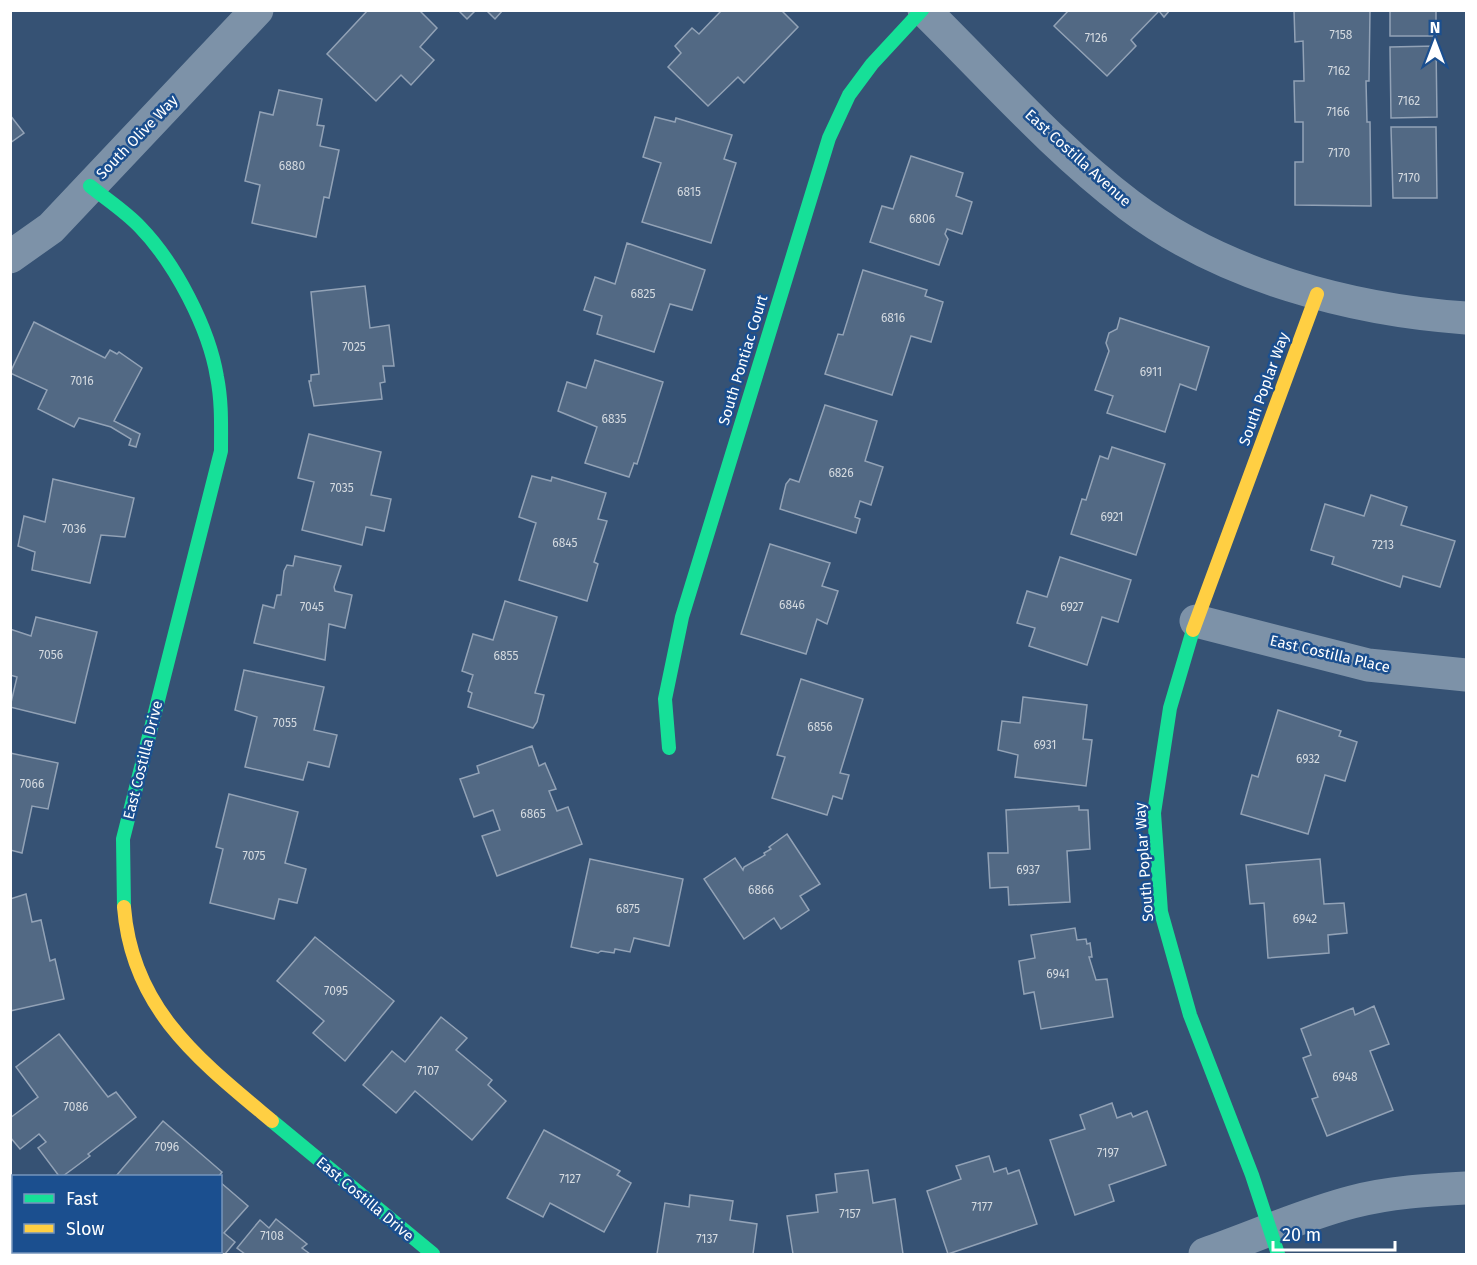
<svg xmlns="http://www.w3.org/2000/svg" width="1477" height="1265" font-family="'Fira Sans',sans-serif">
<rect width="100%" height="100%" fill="#365274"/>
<g fill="#526984" stroke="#92a2b6" stroke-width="1.5">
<path d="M 368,10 L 419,10 L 437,28 L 420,47 L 434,60 L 411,85 L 401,75 L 376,101 L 327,54 Z"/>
<path d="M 458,10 L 476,10 L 467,19 Z"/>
<path d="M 486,10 L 503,10 L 495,19 Z"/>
<path d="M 722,10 L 781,10 L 798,27 L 744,83 L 738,77 L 708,106 L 668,67 L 681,53 L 675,46 L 692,28 L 699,34 Z"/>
<path d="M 1069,10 L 1170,10 L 1164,17 L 1159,11 L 1131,40 L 1136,46 L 1107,76 L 1054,26 Z"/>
<path d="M 1294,10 L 1370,10 L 1369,81 L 1366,81 L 1367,122 L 1370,122 L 1371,206 L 1295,205 L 1295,162 L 1303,162 L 1303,122 L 1295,122 L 1294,81 L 1304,81 L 1303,41 L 1295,42 Z"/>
<rect x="1390" y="10" width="46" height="26"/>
<path d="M 1436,46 L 1437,117 L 1391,118 L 1390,47 Z"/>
<path d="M 279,90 L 322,99 L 317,125 L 324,126 L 320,146 L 339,150 L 329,198 L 324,197 L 316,237 L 252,223 L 260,185 L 245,181 L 260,112 L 273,115 Z"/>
<path d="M 10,115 L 24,133 L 10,143 Z"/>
<path d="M 655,117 L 675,122 L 676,118 L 732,135 L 724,159 L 736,163 L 711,243 L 642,222 L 661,163 L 643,157 Z"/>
<path d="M 1391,127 L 1436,127 L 1437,198 L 1393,198 Z"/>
<path d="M 911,156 L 963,173 L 956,196 L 972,202 L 962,234 L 947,229 L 945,234 L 948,239 L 939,265 L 870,242 L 882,206 L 893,209 Z"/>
<path d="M 627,243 L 705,270 L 692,310 L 670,304 L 654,352 L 597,334 L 602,316 L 584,310 L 595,277 L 615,284 Z"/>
<path d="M 863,270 L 927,290 L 925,296 L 943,302 L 931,342 L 911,336 L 892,395 L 825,374 L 838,334 L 843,335 Z"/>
<path d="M 365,286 L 370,328 L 389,325 L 394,366 L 383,366 L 385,382 L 380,383 L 382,399 L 314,406 L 309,381 L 311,381 L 311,375 L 319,374 L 311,292 Z"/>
<path d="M 1120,318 L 1209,347 L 1196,390 L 1180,384 L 1165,432 L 1107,413 L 1113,396 L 1095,390 L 1109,351 L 1106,343 L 1109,333 L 1117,329 Z"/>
<path d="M 34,322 L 105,358 L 110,350 L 117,354 L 119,352 L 142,368 L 114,421 L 140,434 L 136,447 L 129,445 L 131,439 L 111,427 L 79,418 L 74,427 L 38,409 L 47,390 L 10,373 Z"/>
<path d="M 595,360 L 663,382 L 637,464 L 634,463 L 629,477 L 585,463 L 597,427 L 558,411 L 567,382 L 586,388 Z"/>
<path d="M 825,405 L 877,421 L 865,461 L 883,467 L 871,505 L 860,501 L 855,517 L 860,519 L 856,533 L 780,509 L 786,484 L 790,479 L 799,482 Z"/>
<path d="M 309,434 L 381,452 L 371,495 L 391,499 L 384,531 L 366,527 L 362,545 L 302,530 L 314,482 L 298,478 Z"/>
<path d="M 1112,447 L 1165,464 L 1136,555 L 1071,534 L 1082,499 L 1086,500 L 1100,456 L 1108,459 Z"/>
<path d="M 532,476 L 551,481 L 552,477 L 606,493 L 598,519 L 607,521 L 594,562 L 598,564 L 587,601 L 519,580 L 536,523 L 519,517 Z"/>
<path d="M 53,479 L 134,498 L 125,537 L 101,535 L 90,583 L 32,570 L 35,552 L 18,546 L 24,516 L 45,522 Z"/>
<path d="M 1371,495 L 1407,507 L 1401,525 L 1455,541 L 1440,587 L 1403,576 L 1400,587 L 1332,564 L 1334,557 L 1311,550 L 1325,504 L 1364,516 Z"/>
<path d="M 770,544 L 830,563 L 822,586 L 838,591 L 827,624 L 817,619 L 806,654 L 741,634 Z"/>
<path d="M 295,556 L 341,566 L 334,587 L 335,591 L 352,595 L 345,628 L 329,624 L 325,660 L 254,643 L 263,605 L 274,608 L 277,595 L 281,595 L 284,571 L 287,565 L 293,566 Z"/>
<path d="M 1060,557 L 1131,580 L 1118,622 L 1102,617 L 1087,665 L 1029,646 L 1035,628 L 1017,623 L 1027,591 L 1047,597 Z"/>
<path d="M 505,601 L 557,617 L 535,693 L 544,695 L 537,722 L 533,728 L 468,707 L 472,693 L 468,691 L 473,675 L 462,671 L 473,634 L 493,640 Z"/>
<path d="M 36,617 L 97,632 L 75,723 L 10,707 L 17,677 L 10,675 L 10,629 L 31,636 Z"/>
<path d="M 244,670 L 324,687 L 314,730 L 337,735 L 329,767 L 308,762 L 303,780 L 245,767 L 257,717 L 235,710 Z"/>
<path d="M 801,679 L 863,699 L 840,773 L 849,775 L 842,799 L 833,796 L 827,815 L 772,798 L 785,757 L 777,755 Z"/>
<path d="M 1023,697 L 1087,705 L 1083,739 L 1092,740 L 1086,786 L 1015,777 L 1018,755 L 998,750 L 1002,721 L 1020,723 Z"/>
<path d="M 1278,710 L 1341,731 L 1339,736 L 1357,742 L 1345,781 L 1325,775 L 1308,834 L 1241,814 L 1252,775 L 1258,777 Z"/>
<path d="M 532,746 L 539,766 L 545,763 L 556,789 L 549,791 L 557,811 L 568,807 L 582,844 L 497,876 L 482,836 L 500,830 L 493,810 L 474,817 L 460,779 L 479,773 L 477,766 Z"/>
<path d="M 10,753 L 58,763 L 48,809 L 32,806 L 22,853 L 10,850 Z"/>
<path d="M 229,794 L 298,812 L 285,863 L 306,869 L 297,903 L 279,899 L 274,919 L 210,903 L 223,849 L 216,847 Z"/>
<path d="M 1079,806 L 1079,810 L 1088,810 L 1090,849 L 1067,851 L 1070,902 L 1009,905 L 1008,887 L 990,888 L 988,853 L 1008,853 L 1006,810 Z"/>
<path d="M 787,834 L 820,884 L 800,896 L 809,910 L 781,929 L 774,918 L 744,939 L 704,879 L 735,858 L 743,870 L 744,867 L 765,855 L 764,853 L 771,849 L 769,847 Z"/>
<path d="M 590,859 L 683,879 L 669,946 L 634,938 L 630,952 L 615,949 L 614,953 L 601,951 L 598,953 L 571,947 Z"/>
<path d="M 1320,859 L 1324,904 L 1344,903 L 1347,933 L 1328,935 L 1329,953 L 1268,958 L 1264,903 L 1250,904 L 1246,865 Z"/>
<path d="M 26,894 L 32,922 L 41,920 L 50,961 L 55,959 L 64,999 L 10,1011 L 10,899 Z"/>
<path d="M 1075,928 L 1077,940 L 1086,939 L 1087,944 L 1090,943 L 1092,957 L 1089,957 L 1096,980 L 1107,979 L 1113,1017 L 1041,1029 L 1034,992 L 1024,994 L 1019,961 L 1035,958 L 1031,935 Z"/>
<path d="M 315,937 L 394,1001 L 345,1061 L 313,1033 L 324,1021 L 277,981 Z"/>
<path d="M 1374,1006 L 1389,1044 L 1370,1051 L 1393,1110 L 1327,1136 L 1312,1099 L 1318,1097 L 1303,1058 L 1311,1055 L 1301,1029 L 1353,1008 L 1355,1015 Z"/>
<path d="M 441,1017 L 467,1038 L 456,1050 L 492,1080 L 488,1085 L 506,1101 L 472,1140 L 415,1091 L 396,1113 L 363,1085 L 392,1051 L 405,1062 Z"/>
<path d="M 59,1034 L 108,1097 L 116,1092 L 136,1117 L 88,1154 L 90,1156 L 63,1176 L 59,1176 L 38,1148 L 46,1142 L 39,1134 L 20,1149 L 10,1137 L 10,1118 L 38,1097 L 16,1067 Z"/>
<path d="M 1112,1103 L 1117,1118 L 1131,1113 L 1133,1117 L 1147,1111 L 1166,1165 L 1109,1185 L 1114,1201 L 1075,1215 L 1050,1140 L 1085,1129 L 1080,1115 Z"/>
<path d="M 163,1121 L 222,1172 L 219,1176 L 116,1176 Z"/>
<path d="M 544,1130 L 620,1171 L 617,1175 L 631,1183 L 604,1232 L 550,1203 L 543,1217 L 507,1198 Z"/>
<path d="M 989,1156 L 994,1172 L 1006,1168 L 1008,1174 L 1019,1170 L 1037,1224 L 948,1254 L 927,1191 L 961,1179 L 956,1166 Z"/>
<path d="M 868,1170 L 873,1203 L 895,1199 L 903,1254 L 793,1254 L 787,1216 L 818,1212 L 816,1195 L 837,1192 L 835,1174 Z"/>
<path d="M 220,1182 L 248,1206 L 224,1233 L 235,1242 L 225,1254 L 217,1252 L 220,1252 Z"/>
<path d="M 690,1195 L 733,1201 L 730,1220 L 757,1224 L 753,1254 L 657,1254 L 665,1203 L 689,1207 Z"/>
<path d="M 276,1219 L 307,1244 L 302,1248 L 310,1254 L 245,1254 L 237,1248 L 260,1220 L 269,1228 Z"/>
</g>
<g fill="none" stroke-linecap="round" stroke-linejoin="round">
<g stroke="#7d92a8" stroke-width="33">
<path d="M 924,10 C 991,76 1055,149 1129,205 C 1223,276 1351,310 1466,318"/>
<path d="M 10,257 L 51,228 L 257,10"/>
<path d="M 1196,621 L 1368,665 L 1466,675"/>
<path d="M 1205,1254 C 1254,1237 1302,1215 1352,1202 C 1390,1192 1428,1190 1466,1188"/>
</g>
<g stroke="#16e098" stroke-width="14">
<path d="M 90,186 C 106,199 126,212 140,227 C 175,263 209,328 217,377 C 222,402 221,426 221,451 L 123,839 L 124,907"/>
<path d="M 1193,630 L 1170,708 L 1154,813 L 1161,912 L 1190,1015 L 1252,1175 L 1278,1254"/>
<path d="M 669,748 L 665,699 L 682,617 L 829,138 L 849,95 L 872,64 L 922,10"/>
<path d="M 272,1121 L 433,1254"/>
</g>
<g stroke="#ffcf43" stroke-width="14">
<path d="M 1193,630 L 1317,294"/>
<path d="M 124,907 C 132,1009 199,1060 272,1121"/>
</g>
</g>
<g text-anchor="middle" stroke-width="5" stroke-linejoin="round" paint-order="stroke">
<g font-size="12" fill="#d4dae0">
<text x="1341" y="39">7158</text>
<text x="1096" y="42">7126</text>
<text x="1339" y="75">7162</text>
<text x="1409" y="105">7162</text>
<text x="1338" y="116">7166</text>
<text x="1339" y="157">7170</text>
<text x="292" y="170">6880</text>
<text x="1409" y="182">7170</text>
<text x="689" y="196">6815</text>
<text x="922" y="223">6806</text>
<text x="643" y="298">6825</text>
<text x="893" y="322">6816</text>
<text x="354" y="351">7025</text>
<text x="1151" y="376">6911</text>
<text x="82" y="385">7016</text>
<text x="614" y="423">6835</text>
<text x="841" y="477">6826</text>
<text x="342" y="492">7035</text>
<text x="1112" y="521">6921</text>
<text x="74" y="533">7036</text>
<text x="565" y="547">6845</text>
<text x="1383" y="549">7213</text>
<text x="792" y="609">6846</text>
<text x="312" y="611">7045</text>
<text x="1072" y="611">6927</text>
<text x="51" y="659">7056</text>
<text x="506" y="660">6855</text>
<text x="285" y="727">7055</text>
<text x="820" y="731">6856</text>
<text x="1045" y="749">6931</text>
<text x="1308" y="763">6932</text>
<text x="32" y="788">7066</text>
<text x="533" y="818">6865</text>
<text x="254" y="860">7075</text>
<text x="1028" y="874">6937</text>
<text x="761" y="894">6866</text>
<text x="628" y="913">6875</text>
<text x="1305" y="923">6942</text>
<text x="1058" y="978">6941</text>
<text x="336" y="995">7095</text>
<text x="428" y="1075">7107</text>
<text x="1345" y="1081">6948</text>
<text x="76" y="1111">7086</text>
<text x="167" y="1151">7096</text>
<text x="1108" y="1157">7197</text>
<text x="570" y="1183">7127</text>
<text x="982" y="1211">7177</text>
<text x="850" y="1218">7157</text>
<text x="272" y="1240">7108</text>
<text x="707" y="1243">7137</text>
</g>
<g font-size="15" fill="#fff" stroke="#1b4f8f">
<text transform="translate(137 137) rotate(-46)" y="5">South Olive Way</text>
<text transform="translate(1078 158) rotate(42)" y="5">East Costilla Avenue</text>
<text transform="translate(743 360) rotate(-73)" y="5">South Pontiac Court</text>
<text transform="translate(1264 389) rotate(-70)" y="5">South Poplar Way</text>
<text transform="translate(1330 654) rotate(13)" y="5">East Costilla Place</text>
<text transform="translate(143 760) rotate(-76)" y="5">East Costilla Drive</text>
<text transform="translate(1144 862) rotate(-94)" y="5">South Poplar Way</text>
<text transform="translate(365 1199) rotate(40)" y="5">East Costilla Drive</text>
</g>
</g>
<rect width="1477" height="1265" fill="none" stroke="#ffffff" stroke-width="24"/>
<rect x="12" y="1175" width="210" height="78" fill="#1b4f8f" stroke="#7695bc" stroke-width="1.5"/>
<rect x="24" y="1194" width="30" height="9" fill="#16e098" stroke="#7695bc" stroke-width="1.5"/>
<text x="66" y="1205" font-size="18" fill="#ffffff">Fast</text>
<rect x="24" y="1224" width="30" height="9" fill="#ffcf43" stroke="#7695bc" stroke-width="1.5"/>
<text x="66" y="1235" font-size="18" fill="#ffffff">Slow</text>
<g transform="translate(1435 42)" stroke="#1b4f8f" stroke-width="4.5" paint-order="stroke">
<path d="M0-4.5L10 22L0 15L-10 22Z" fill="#ffffff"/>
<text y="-9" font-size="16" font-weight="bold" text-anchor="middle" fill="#ffffff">N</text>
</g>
<path d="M1273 1241v9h122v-9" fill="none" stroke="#ffffff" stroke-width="3"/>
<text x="1282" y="1241" font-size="18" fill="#ffffff" stroke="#1b4f8f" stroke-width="4.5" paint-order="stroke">20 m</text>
</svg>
